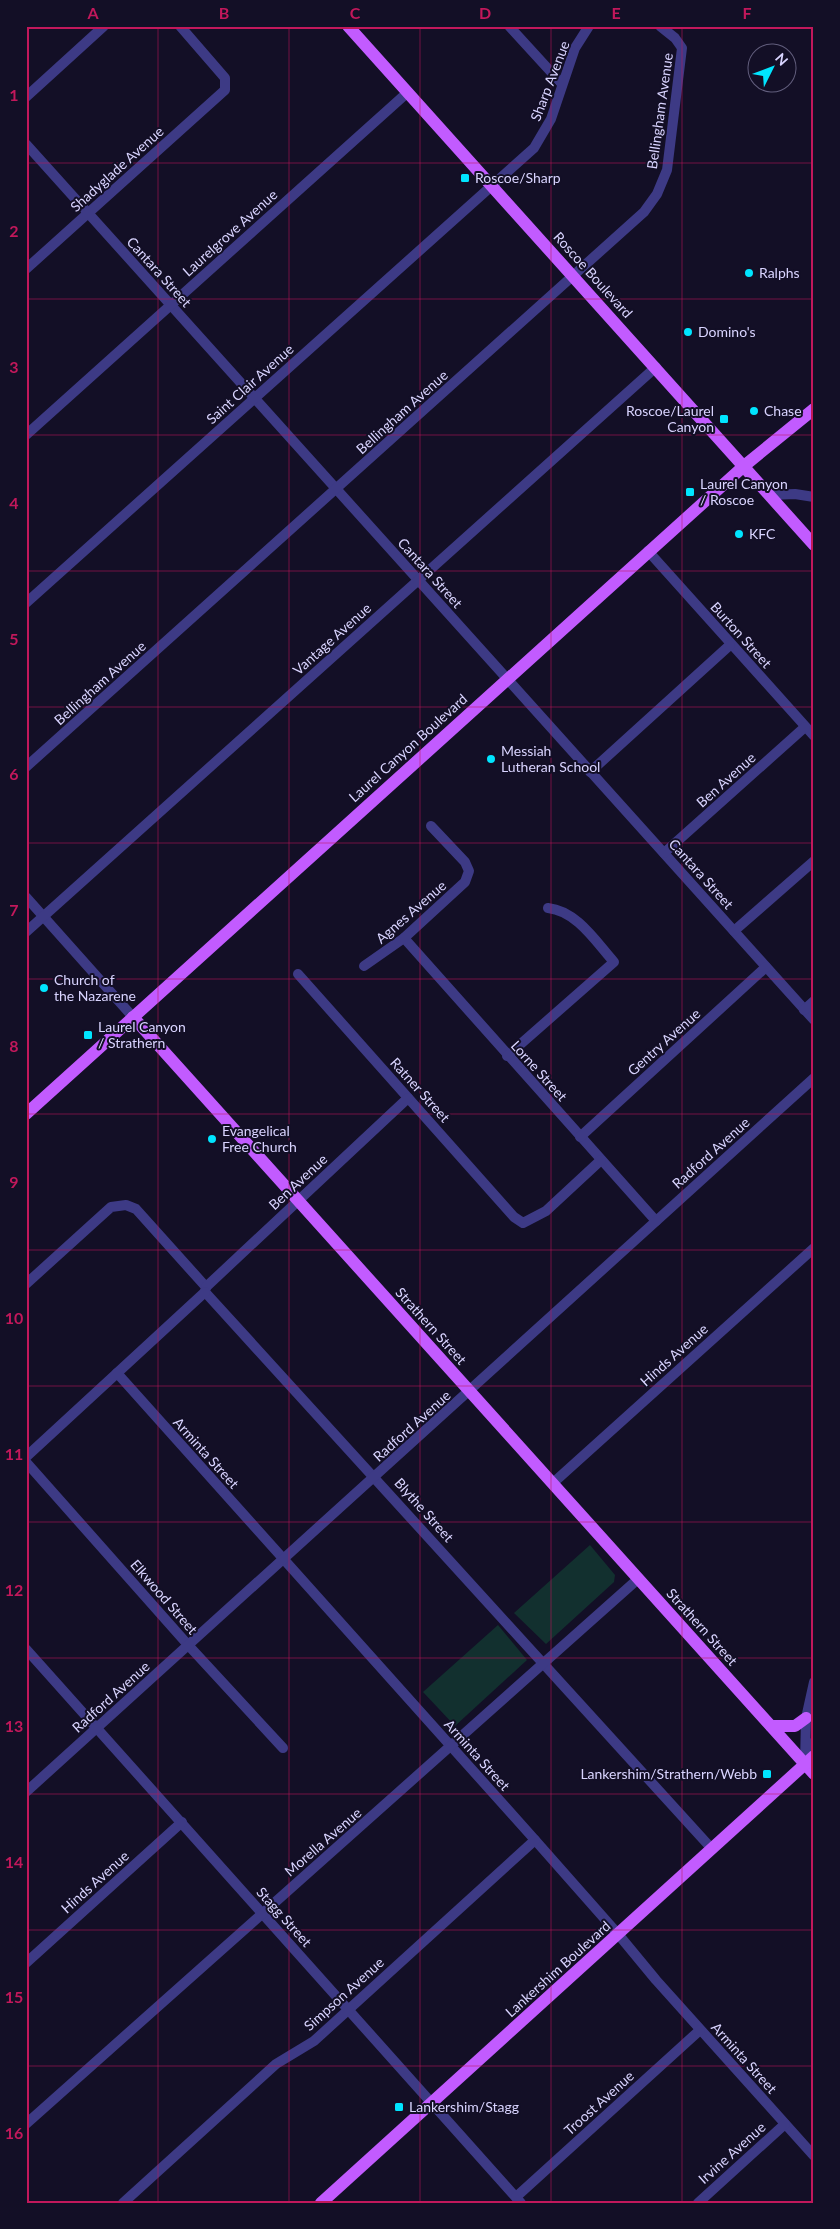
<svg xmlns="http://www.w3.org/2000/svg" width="840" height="2229" font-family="Lato,sans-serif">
<rect width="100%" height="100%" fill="#130f26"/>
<g fill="#12302f">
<path d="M 590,1545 L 615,1575 L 614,1582 L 546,1644 L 514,1613 Z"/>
<path d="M 498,1625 L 527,1660 L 455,1726 L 423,1692 Z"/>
</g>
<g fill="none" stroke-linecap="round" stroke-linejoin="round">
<g stroke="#3d3a85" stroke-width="10">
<path d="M 509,26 L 562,84"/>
<path d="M 26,97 L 104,26"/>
<path d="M 26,144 L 814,1020"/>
<path d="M 26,269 L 225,90 L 225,78 L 180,26"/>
<path d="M 26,435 L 408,92"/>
<path d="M 770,495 L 795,494 L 814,497"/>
<path d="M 648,551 L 814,736"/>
<path d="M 26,603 L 534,148 L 551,119 L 575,48 L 589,26"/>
<path d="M 26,767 L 644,212 L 657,194 L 667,170 L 682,48 L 675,38 L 660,26"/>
<path d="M 590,772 L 730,645"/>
<path d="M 664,853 L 805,727"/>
<path d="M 26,897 L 133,1017"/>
<path d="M 734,931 L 814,861"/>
<path d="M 26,932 L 656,367"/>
<path d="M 404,938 L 656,1221"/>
<path d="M 364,966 L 404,938 L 465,882 L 469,871 L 465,862 L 431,826"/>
<path d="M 298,974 L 514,1217 L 523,1223 L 546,1211 L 601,1160"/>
<path d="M 804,1010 L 814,1001"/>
<path d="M 507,1056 L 614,962 C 596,942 577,911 548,908"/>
<path d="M 580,1137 L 766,967"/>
<path d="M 26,1284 L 111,1207 L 126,1205 L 136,1209 L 206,1287 L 205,1292 L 712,1849"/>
<path d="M 206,1287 L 408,1098"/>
<path d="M 117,1373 L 535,1840 L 618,1934 L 656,1980 L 814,2156"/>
<path d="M 26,1457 L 205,1292"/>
<path d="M 26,1462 L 189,1646 L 283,1748"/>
<path d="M 553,1483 L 814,1248"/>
<path d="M 26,1649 L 521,2203"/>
<path d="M 807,1758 L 814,1742"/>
<path d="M 805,1764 L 806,1718 L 814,1682"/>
<path d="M 26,1792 L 814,1078"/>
<path d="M 26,1963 L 182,1822"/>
<path d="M 26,2124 L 638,1579"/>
<path d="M 516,2197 L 700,2030"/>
<path d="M 123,2203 L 276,2064 L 314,2041 L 535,1840"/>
<path d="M 698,2203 L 785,2124"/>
</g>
<g stroke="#c25bff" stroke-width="12">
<path d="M 348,26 L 814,545"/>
<path d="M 133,1017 L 814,1774"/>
<path d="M 26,1114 L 744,466 L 814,409"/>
<path d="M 771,1726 L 795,1726 L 806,1718"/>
<path d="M 321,2203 L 814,1756"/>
</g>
</g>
<path fill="none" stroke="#c2185b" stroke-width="1" stroke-opacity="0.55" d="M 158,26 L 158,2203M 289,26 L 289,2203M 420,26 L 420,2203M 551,26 L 551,2203M 682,26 L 682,2203M 26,163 L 814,163M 26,299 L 814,299M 26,435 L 814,435M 26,571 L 814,571M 26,707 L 814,707M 26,843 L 814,843M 26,979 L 814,979M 26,1114 L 814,1114M 26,1250 L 814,1250M 26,1386 L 814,1386M 26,1522 L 814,1522M 26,1658 L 814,1658M 26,1794 L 814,1794M 26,1930 L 814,1930M 26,2066 L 814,2066"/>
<g fill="#00e5ff" stroke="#130f26" stroke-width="2">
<rect x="460" y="173" width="10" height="10" rx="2.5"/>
<circle cx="749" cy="273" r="5"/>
<circle cx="688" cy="332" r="5"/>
<circle cx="754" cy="411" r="5"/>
<rect x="719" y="414" width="10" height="10" rx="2.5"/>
<rect x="685" y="487" width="10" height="10" rx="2.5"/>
<circle cx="739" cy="534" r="5"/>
<circle cx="491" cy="759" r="5"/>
<circle cx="44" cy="988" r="5"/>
<rect x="83" y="1030" width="10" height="10" rx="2.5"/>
<circle cx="212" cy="1139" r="5"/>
<rect x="762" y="1769" width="10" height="10" rx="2.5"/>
<rect x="394" y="2102" width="10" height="10" rx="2.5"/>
</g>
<g text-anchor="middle" stroke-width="4" stroke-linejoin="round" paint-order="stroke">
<g font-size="14" fill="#d9d4ff" stroke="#130f26">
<text transform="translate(550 81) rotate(-69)" y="5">Sharp Avenue</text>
<text transform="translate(660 111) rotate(-82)" y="5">Bellingham Avenue</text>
<text transform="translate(117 169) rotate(-42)" y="5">Shadyglade Avenue</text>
<text transform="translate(230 233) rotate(-42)" y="5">Laurelgrove Avenue</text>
<text transform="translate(159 272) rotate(48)" y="5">Cantara Street</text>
<text transform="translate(593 275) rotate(48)" y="5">Roscoe Boulevard</text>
<text transform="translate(250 384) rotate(-42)" y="5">Saint Clair Avenue</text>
<text transform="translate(402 412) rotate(-42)" y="5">Bellingham Avenue</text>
<text transform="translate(430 573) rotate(48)" y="5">Cantara Street</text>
<text transform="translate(741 635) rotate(48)" y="5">Burton Street</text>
<text transform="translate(332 639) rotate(-42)" y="5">Vantage Avenue</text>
<text transform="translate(100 683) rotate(-42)" y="5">Bellingham Avenue</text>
<text transform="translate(408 748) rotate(-42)" y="5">Laurel Canyon Boulevard</text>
<text transform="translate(726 780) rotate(-42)" y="5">Ben Avenue</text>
<text transform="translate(701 874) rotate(48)" y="5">Cantara Street</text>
<text transform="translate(411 912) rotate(-41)" y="5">Agnes Avenue</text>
<text transform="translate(664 1042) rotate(-42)" y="5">Gentry Avenue</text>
<text transform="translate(539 1071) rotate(48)" y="5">Lorne Street</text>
<text transform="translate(420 1090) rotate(48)" y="5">Ratner Street</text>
<text transform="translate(711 1153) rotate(-42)" y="5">Radford Avenue</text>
<text transform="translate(298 1182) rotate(-43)" y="5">Ben Avenue</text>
<text transform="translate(431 1326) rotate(48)" y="5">Strathern Street</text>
<text transform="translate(674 1355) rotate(-42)" y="5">Hinds Avenue</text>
<text transform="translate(412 1426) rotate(-42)" y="5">Radford Avenue</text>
<text transform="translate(206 1453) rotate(48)" y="5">Arminta Street</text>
<text transform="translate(424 1510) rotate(48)" y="5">Blythe Street</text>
<text transform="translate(164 1597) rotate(49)" y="5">Elkwood Street</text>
<text transform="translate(702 1627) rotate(48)" y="5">Strathern Street</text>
<text transform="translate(111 1697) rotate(-42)" y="5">Radford Avenue</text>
<text transform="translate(477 1755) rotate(48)" y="5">Arminta Street</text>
<text transform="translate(323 1842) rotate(-41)" y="5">Morella Avenue</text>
<text transform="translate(95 1882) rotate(-42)" y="5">Hinds Avenue</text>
<text transform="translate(284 1917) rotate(48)" y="5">Stagg Street</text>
<text transform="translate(558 1969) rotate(-42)" y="5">Lankershim Boulevard</text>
<text transform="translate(344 1994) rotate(-42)" y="5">Simpson Avenue</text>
<text transform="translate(744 2058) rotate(48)" y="5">Arminta Street</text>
<text transform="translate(599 2103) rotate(-42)" y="5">Troost Avenue</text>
<text transform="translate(732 2153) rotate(-42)" y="5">Irvine Avenue</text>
</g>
<g font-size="14" fill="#d9d4ff" stroke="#130f26" text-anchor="start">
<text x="475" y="183">Roscoe/Sharp</text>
<text x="759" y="278">Ralphs</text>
<text x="698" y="337">Domino's</text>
<text x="714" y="416" text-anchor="end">Roscoe/Laurel<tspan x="714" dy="16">Canyon</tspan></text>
<text x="764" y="416">Chase</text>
<text x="700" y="489">Laurel Canyon<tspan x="700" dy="16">/ Roscoe</tspan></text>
<text x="749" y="539">KFC</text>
<text x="501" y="756">Messiah<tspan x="501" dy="16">Lutheran School</tspan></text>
<text x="54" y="985">Church of<tspan x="54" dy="16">the Nazarene</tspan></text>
<text x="98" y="1032">Laurel Canyon<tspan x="98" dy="16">/ Strathern</tspan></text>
<text x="222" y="1136">Evangelical<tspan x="222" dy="16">Free Church</tspan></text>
<text x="757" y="1779" text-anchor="end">Lankershim/Strathern/Webb</text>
<text x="409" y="2112">Lankershim/Stagg</text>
</g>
</g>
<rect width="840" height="2229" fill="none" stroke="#130f26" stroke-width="55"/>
<g transform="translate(772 68) rotate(48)"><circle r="24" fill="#130f26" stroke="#625e7d"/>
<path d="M0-4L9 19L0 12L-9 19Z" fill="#00e5ff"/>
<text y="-8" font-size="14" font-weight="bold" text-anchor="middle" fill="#d9d4ff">N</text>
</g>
<rect x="28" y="28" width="784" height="2174" fill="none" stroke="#c2185b" stroke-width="2"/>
<g font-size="16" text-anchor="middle" font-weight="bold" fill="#c2185b">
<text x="93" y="19">A</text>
<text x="224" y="19">B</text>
<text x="355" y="19">C</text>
<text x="485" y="19">D</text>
<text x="616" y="19">E</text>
<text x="747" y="19">F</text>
<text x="14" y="101">1</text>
<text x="14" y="237">2</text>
<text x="14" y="373">3</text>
<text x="14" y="509">4</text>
<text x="14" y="645">5</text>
<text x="14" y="780">6</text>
<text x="14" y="916">7</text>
<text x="14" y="1052">8</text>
<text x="14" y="1188">9</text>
<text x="14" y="1324">10</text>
<text x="14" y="1460">11</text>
<text x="14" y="1596">12</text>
<text x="14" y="1732">13</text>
<text x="14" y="1868">14</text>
<text x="14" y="2003">15</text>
<text x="14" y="2139">16</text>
</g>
</svg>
